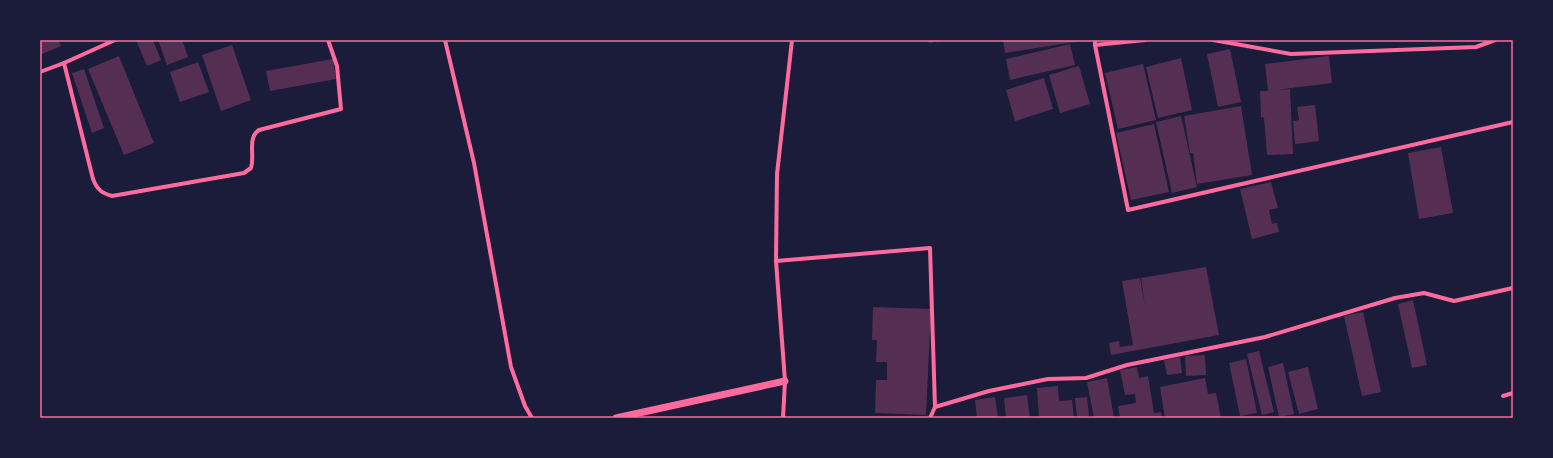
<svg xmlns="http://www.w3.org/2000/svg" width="1553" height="458" font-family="Roboto,sans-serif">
<rect width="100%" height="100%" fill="#1b1b3a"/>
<g fill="#542f53">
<path d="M 40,40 L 58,40 L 61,46 L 40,55 Z"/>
<path d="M 136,40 L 153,40 L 161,60 L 147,66 Z"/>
<path d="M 158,40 L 182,40 L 188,57 L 167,65 Z"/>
<path d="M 928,40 L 943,40 L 943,41 L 929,43 Z"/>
<path d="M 1003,40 L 1081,40 L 1081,41 L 1005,53 Z"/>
<path d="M 1070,44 L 1075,65 L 1010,80 L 1006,59 Z"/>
<path d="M 232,45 L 251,100 L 221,111 L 202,55 Z"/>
<path d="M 1230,49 L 1241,102 L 1218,107 L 1207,54 Z"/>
<path d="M 119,56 L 154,143 L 124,155 L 88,69 Z"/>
<path d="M 1329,56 L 1332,83 L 1276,90 L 1290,89 L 1293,154 L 1267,155 L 1264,117 L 1261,118 L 1260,91 L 1268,91 L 1265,64 Z"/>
<path d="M 1181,58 L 1192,110 L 1158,118 L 1146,67 Z"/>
<path d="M 333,59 L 336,79 L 270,91 L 266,71 Z"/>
<path d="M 198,62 L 209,92 L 180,102 L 170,72 Z"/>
<path d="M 1143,64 L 1156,120 L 1118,129 L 1105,73 Z"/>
<path d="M 1079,66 L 1090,104 L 1060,113 L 1049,75 Z"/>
<path d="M 84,69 L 104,128 L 92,133 L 72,73 Z"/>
<path d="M 1044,78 L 1053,109 L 1015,121 L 1006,90 Z"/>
<path d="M 1315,105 L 1319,141 L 1295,144 L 1293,121 L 1299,120 L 1297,107 Z"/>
<path d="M 1241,106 L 1252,175 L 1197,184 L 1193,153 L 1190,153 L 1184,116 Z"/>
<path d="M 1181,116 L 1197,187 L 1172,193 L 1156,122 Z"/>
<path d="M 1154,124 L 1169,192 L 1131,200 L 1116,133 Z"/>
<path d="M 1441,147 L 1453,213 L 1419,219 L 1408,153 Z"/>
<path d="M 1271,182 L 1278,208 L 1269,210 L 1272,224 L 1277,223 L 1279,232 L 1252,239 L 1240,189 Z"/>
<path d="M 1206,267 L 1219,335 L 1111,355 L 1109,343 L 1119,341 L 1120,347 L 1133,345 L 1122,281 L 1140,278 L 1145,306 L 1141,278 Z"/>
<path d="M 1413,300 L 1427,365 L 1412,368 L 1398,304 Z"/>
<path d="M 873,307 L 931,309 L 926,415 L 875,413 L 876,380 L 887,380 L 887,362 L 876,362 L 877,340 L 872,340 Z"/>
<path d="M 1363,312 L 1381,392 L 1362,396 L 1344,316 Z"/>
<path d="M 1259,351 L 1274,412 L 1262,415 L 1247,354 Z"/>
<path d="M 1205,355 L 1206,375 L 1186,376 L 1185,356 Z"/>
<path d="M 1180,357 L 1182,373 L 1167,375 L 1164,360 Z"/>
<path d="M 1246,359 L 1257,413 L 1240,416 L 1229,363 Z"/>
<path d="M 1283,363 L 1294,414 L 1279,417 L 1268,367 Z"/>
<path d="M 1137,367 L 1139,378 L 1148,376 L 1154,413 L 1161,412 L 1162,418 L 1120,418 L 1118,406 L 1136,403 L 1135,394 L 1125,395 L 1120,370 Z"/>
<path d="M 1308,367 L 1318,409 L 1299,414 L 1288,372 Z"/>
<path d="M 1107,378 L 1114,418 L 1094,418 L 1087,382 Z"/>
<path d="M 1205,378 L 1208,394 L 1216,393 L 1221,418 L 1165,418 L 1160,387 Z"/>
<path d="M 1058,386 L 1059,401 L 1072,400 L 1074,418 L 1039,418 L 1037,388 Z"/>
<path d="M 1027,395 L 1030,418 L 1006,418 L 1004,398 Z"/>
<path d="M 995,397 L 998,418 L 977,418 L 975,400 Z"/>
<path d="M 1087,397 L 1089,416 L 1077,417 L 1075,398 Z"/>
</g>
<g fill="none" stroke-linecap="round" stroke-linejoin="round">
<g stroke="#ff6b9d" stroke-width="4">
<path d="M 445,40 L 474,163 L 511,367 L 525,406 L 532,418"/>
<path d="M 1095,40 L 1095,45 L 1145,40"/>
<path d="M 1213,40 L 1291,54 L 1476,47 L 1495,40"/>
<path d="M 1095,45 L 1128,210 L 1513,122"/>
<path d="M 64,63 L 93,179 C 97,189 101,193 112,196 L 244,173 L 251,168 C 255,155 247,138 259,130 L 341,109 L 337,66 L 328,40"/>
<path d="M 40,72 L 64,63 L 115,40"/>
<path d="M 776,261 L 930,248 L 935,407"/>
<path d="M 1503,396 L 1513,393"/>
<path d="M 783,418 L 785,381 L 776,261 L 777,174 L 792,40"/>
<path d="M 930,418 L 935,407 L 989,391 L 1048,379 L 1086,378 L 1127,365 L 1265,337 L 1395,298 L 1424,293 L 1454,301 L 1513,288"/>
</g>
<path stroke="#ff6b9d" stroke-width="7" d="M 616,418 L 785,381"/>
</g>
<rect width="1553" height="458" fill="none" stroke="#1b1b3a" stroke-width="82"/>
<rect x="41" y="41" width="1471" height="376" fill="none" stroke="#ff6b9d" stroke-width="1.5"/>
</svg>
